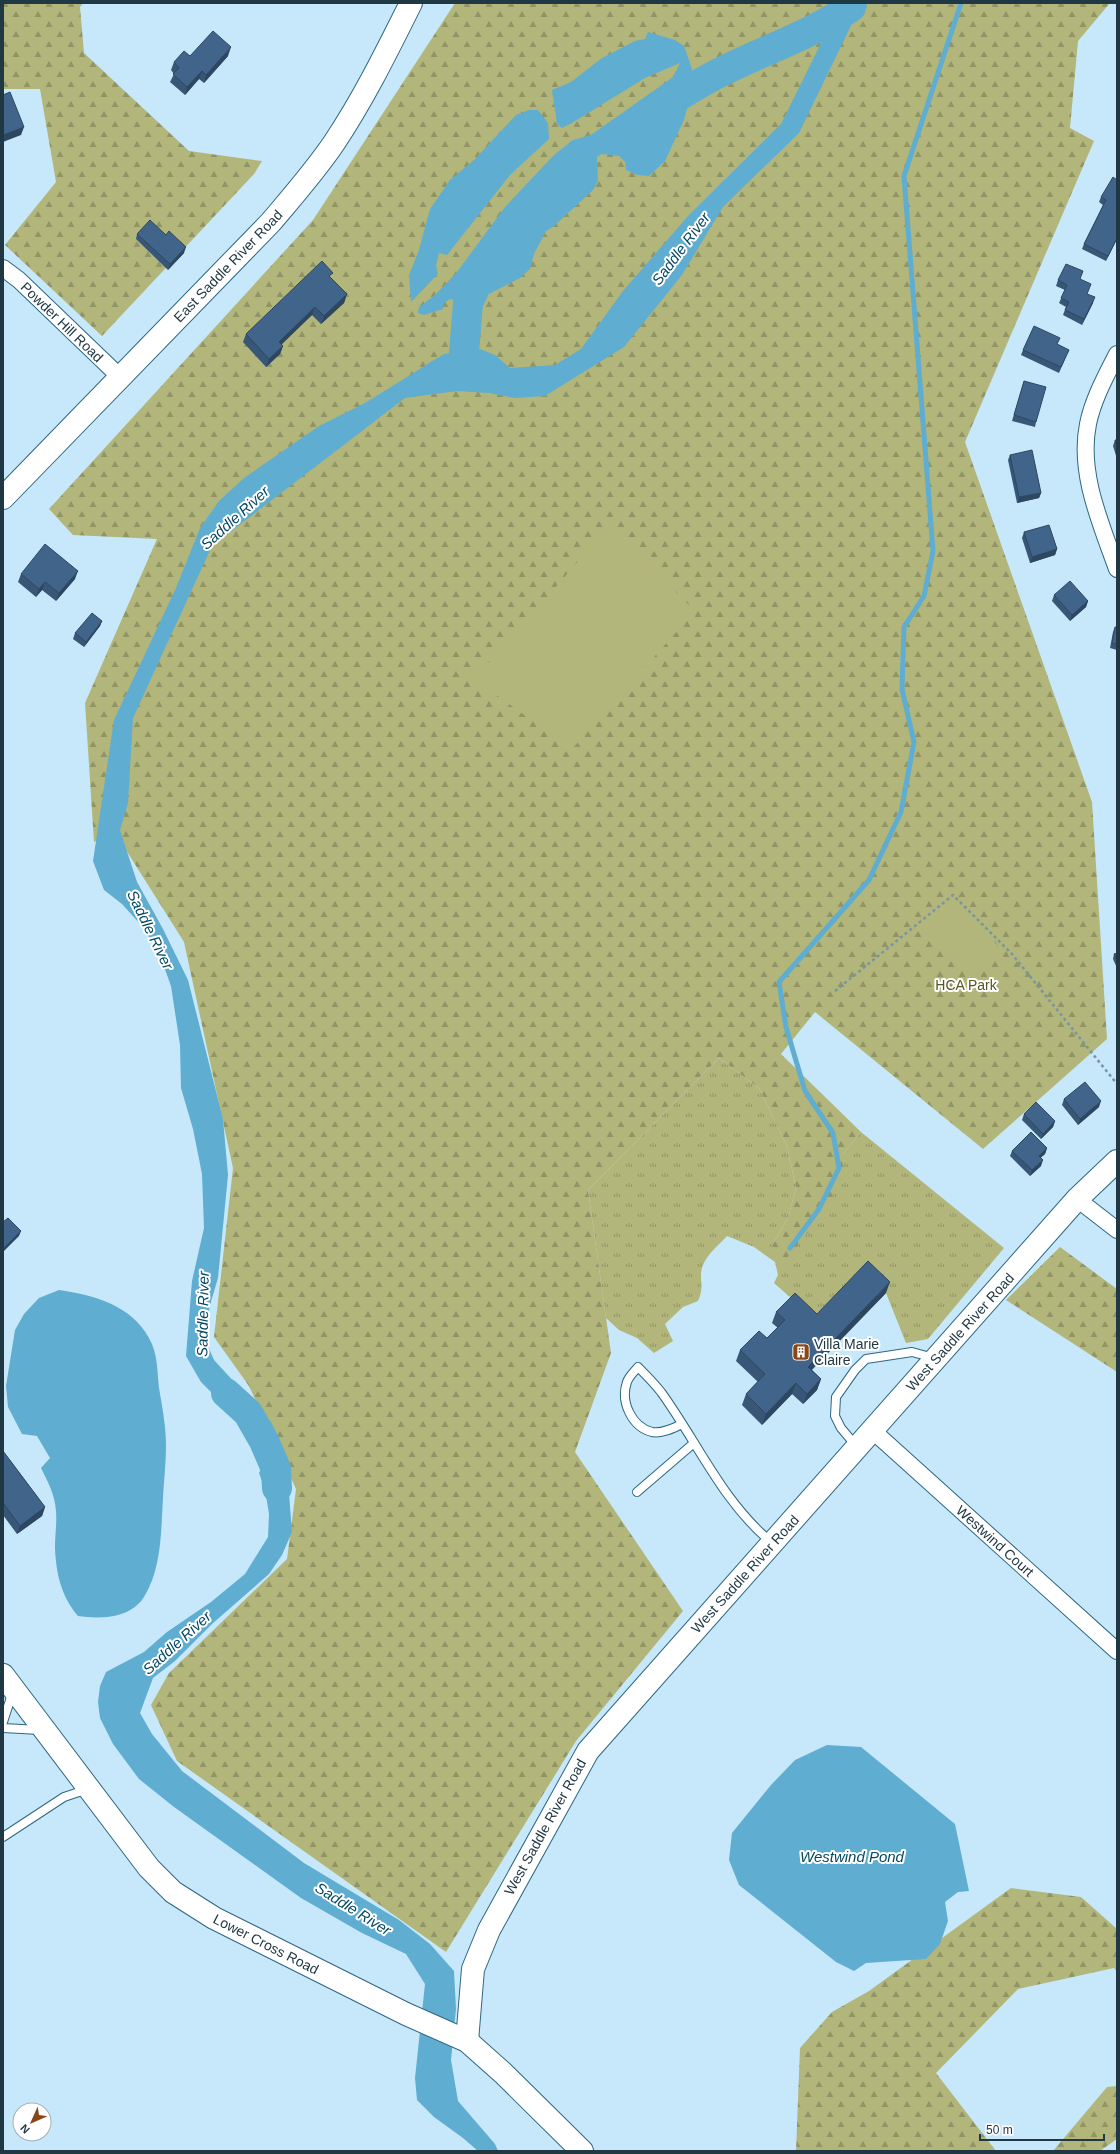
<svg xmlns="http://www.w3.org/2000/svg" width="1120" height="2154" font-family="Arial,sans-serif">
<defs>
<pattern id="grass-tufts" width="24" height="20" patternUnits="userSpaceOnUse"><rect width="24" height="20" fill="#b3b67a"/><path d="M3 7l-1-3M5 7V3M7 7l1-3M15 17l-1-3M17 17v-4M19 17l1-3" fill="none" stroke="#919566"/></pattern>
<pattern id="forest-firs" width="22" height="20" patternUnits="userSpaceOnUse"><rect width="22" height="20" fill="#b3b67a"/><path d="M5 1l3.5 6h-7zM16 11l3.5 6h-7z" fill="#919566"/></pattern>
</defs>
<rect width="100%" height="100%" fill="#c6e8fa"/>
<path fill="url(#grass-tufts)" d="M 719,1058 L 759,1088 L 787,1146 L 796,1188 L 788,1218 L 772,1245 L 843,1175 L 843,1154 L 861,1132 L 1004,1248 L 928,1339 L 906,1343 L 886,1293 L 864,1272 L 817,1321 L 774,1283 L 778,1275 L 775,1262 L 754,1247 L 727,1236 C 717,1247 702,1258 701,1274 C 701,1286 703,1290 698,1301 L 683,1307 L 665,1324 L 673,1341 L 654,1353 L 637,1338 L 619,1330 L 606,1318 L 588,1190 Z"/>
<g fill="url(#forest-firs)">
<path d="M 3,3 L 83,3 L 80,7 L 84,53 L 189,151 L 262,161 L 254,174 L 102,336 L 5,245 L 56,182 L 40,89 L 3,89 Z"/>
<path d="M 455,3 L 1110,3 L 1078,41 L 1070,128 L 1094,141 L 965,442 L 1092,802 L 1107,1039 L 983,1149 L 815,1012 L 781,1054 L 861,1132 L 843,1154 L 843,1175 L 823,1214 L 787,1258 L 778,1256 L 772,1245 L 788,1218 L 796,1188 L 787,1146 L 759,1088 L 719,1058 L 588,1190 L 611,1353 L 575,1452 L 683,1611 L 576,1741 L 446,1952 L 177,1761 L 151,1705 L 169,1673 L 287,1559 L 296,1489 L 249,1386 L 214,1337 L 233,1168 L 184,942 L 114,831 L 94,842 L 85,703 L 157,539 L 73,535 L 49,509 L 313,220 Z"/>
<path d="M 1060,1247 L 1117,1289 L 1117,1372 L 1006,1300 Z"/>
<path d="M 1011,1888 L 1081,1897 L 1117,1929 L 1117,1972 L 1114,1968 L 1018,1989 L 936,2073 L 996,2151 L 796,2151 L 800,2048 L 832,2012 L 869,1991 Z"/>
<path d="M 1117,2086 L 1117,2139 L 1100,2151 L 1053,2151 L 1107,2087 Z"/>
</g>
<g fill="#b3b67a">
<path d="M 609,526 L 695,611 L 572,749 L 488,689 L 456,672 L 490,662 Z"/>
<path d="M 953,898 L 998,946 L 967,975 L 922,927 Z"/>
</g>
<g fill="#5fadd1">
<path d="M 841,3 L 862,3 L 799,133 L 723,207 L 682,275 L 624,347 L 545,396 L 515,398 L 489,393 L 457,391 L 405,398 L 212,546 L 133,718 L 128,803 L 120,830 L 137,882 L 163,929 L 188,980 L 223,1119 L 228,1175 L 218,1278 L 210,1305 L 204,1337 L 214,1360 L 271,1422 L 286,1455 L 292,1532 L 282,1555 L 269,1574 L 212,1624 L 175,1661 L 153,1678 L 140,1713 L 152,1734 L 182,1771 L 304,1863 L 399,1920 L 430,1944 L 454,1971 L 456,2009 L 451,2060 L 458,2101 L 495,2144 L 498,2151 L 478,2151 L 463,2138 L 434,2117 L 417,2100 L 415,2078 L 425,1984 L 406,1954 L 362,1933 L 301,1898 L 174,1807 L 139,1779 L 113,1744 L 100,1718 L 98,1702 L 100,1686 L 106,1672 L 144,1652 L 167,1632 L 211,1602 L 245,1574 L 268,1537 L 269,1514 L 265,1489 L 259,1473 L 267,1460 L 268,1445 L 261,1430 L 251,1420 L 235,1414 L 214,1395 L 201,1382 L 186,1356 L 192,1281 L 204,1228 L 202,1174 L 193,1129 L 181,1088 L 180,1045 L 171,986 L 158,950 L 141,925 L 122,904 L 104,890 L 93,861 L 114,720 L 176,588 L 200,528 L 219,501 L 244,478 L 319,426 L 365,403 L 444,354 L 480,349 L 495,355 L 510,368 L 555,365 L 581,349 L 623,291 L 688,216 L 781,124 Z"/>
<path d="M 648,32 L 675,40 L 684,46 L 692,69 L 689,101 L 684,120 L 665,161 L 649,176 L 637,175 L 626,170 L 625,162 L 619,156 L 602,154 L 597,157 L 598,181 L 593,190 L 554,226 L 546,231 L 534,254 L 530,269 L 520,278 L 483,297 L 464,302 L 450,299 L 443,304 L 443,309 L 424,315 L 418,313 L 419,307 L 435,295 L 457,272 L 505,207 L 554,155 L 573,140 L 591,135 L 673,77 L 680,63 L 645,78 L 572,123 L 562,128 L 557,124 L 552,90 L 571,82 L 602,58 L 635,41 L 645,39 Z"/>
<path d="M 529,110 L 538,110 L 548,123 L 549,139 L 510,175 L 447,255 L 439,253 L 436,266 L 438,274 L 411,302 L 409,275 L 419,250 L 430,209 L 450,180 L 474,160 L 516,115 Z"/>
<path d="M 59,1290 C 94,1295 131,1305 149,1338 C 158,1354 157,1370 159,1388 C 162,1406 166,1426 166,1445 C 166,1462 164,1480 163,1497 C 161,1530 162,1568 144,1597 C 130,1619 100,1619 78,1616 C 61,1596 56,1573 55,1548 C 55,1535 57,1523 56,1511 C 55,1495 48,1482 41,1468 L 50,1458 L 37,1436 L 22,1434 L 8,1407 L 6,1386 L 15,1330 L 24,1314 L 39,1298 Z"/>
<path d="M 827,1745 L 861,1747 L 955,1824 L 969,1891 L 958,1892 L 945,1902 L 948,1921 L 940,1944 L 926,1959 L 866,1963 L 854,1971 L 836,1962 L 739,1885 L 729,1860 L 732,1833 L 771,1785 L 795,1760 Z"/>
</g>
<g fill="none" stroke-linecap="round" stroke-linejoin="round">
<path stroke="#5fadd1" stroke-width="5" d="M 790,1248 L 819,1209 L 839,1168 L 833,1133 L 805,1091 L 786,1027 L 779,982 L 869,880 L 901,812 L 914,742 L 902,689 L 904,627 L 924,596 L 933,551 L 904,176 L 961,3"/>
<g stroke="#5fadd1" stroke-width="30">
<path d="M 655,110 C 678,97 700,82 723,71 C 766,49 812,35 851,7 L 852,3"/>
<path d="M 438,375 L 463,365 L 468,303 L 487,262"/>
<path d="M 226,1393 L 248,1413 L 264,1441 L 276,1469 L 277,1488"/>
</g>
<defs>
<g id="lane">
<path d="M 682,1424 C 674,1428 662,1434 652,1432 C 632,1427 620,1402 627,1382 C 629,1376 634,1372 638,1367 C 646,1375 654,1383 661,1392 C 698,1443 722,1501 771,1542"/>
<path d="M 857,1447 L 841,1428 L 835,1416 L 836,1397 L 855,1370 L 866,1359 L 886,1356 L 912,1352 L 934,1358"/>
<path d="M 637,1492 L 694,1443"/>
<path d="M 3,1722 L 13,1691"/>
<path d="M 3,1728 L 40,1730"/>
<path d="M 3,1837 L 64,1797 L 88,1789"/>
</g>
<g id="street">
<path d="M 3,268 L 19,280 L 120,377"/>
<path d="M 1117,354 C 1106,376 1093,399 1088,424 C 1078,473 1101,524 1117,569"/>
<path d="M 1077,1199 L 1117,1230"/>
<path d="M 872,1430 L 1117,1651"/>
</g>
<g id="secondary">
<path d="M 3,498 L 271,222 C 293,196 315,171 334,143 C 364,98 387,51 411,3"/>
<path d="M 3,1675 L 149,1868 L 173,1892 L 214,1918 L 406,2014 L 467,2041 L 503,2073 L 582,2151"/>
<path d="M 467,2041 L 473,1969 L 489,1930 L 588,1751 L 1077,1199 L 1117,1161"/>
</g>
</defs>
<use href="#lane" stroke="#2e6782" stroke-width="10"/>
<use href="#street" stroke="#2e6782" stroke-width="18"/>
<use href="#secondary" stroke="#2e6782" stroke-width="24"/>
<path stroke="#7895a4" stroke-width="2.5" stroke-dasharray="3 3" stroke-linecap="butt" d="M 835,991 L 953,895 L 1012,954 L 1117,1084"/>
<use href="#lane" stroke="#fff" stroke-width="8"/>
<use href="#street" stroke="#fff" stroke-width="16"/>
<use href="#secondary" stroke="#fff" stroke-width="22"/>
</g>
<g fill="#385777">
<path d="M 190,56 L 228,56 L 204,83 L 199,79 L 185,95 L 170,82 L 174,74 L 171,70 L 174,62 Z"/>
<path d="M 1117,180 L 1117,239 L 1106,261 L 1082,249 L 1084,244 L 1103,205 L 1099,202 L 1101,197 Z"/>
<path d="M 137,234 L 184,253 L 168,270 L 136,239 Z"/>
<path d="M 331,278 L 347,294 L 344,303 L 321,324 L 312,315 L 281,344 L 283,346 L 280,354 L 266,367 L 243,342 L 246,334 Z"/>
<path d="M 1080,279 L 1087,294 L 1093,303 L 1082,325 L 1063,315 L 1066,307 L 1059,303 L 1065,290 L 1056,286 L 1058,280 Z"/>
<path d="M 1057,344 L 1069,350 L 1059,373 L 1021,355 L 1023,350 Z"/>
<path d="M 1024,381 L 1036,422 L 1035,427 L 1012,421 Z"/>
<path d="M 1115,440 L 1117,440 L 1117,459 L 1113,446 Z"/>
<path d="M 1010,455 L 1041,493 L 1039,498 L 1017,503 L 1008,460 Z"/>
<path d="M 1024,532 L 1057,549 L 1055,555 L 1030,563 L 1022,538 Z"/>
<path d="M 21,574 L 75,579 L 56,601 L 42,590 L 36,597 L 18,582 Z"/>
<path d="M 1054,595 L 1088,601 L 1086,607 L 1070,621 L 1052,601 Z"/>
<path d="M 102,621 L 100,626 L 84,647 L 73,639 L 75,633 Z"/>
<path d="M 1115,627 L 1117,627 L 1117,650 L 1110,648 L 1113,632 Z"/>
<path d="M 1117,953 L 1117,968 L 1113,959 L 1114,954 Z"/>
<path d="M 1064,1099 L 1099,1107 L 1078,1125 L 1062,1105 Z"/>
<path d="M 1024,1114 L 1055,1121 L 1053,1127 L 1041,1139 L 1022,1120 Z"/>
<path d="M 1047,1148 L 1045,1154 L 1040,1158 L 1041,1166 L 1030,1176 L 1010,1156 L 1012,1151 Z"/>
<path d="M 886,1293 L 812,1370 L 821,1379 L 817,1390 L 803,1404 L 792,1394 L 762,1425 L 742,1405 L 746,1394 L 758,1382 L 736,1361 L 740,1350 L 767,1338 L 778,1328 L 772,1323 L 776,1312 L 817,1314 Z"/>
<path d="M 3,1451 L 45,1507 L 42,1516 L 17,1534 L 3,1515 Z"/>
</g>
<g fill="#2e4761">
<path d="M 231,47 L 228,56 L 204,83 L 206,75 Z"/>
<path d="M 202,71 L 199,79 L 185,95 L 187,87 Z"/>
<path d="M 24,127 L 21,135 L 3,142 L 3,135 Z"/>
<path d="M 1117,238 L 1117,239 L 1106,261 L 1108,256 Z"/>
<path d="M 186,247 L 184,253 L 168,270 L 170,264 Z"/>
<path d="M 347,294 L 344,303 L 321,324 L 324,316 Z"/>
<path d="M 1095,297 L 1093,303 L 1082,325 L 1084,319 Z"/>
<path d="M 315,307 L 312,315 L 276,350 L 279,342 Z"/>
<path d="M 283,346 L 280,354 L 266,367 L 269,359 Z"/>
<path d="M 1041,493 L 1039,498 L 1017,503 L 1019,497 Z"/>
<path d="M 1057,549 L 1055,555 L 1030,563 L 1032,557 Z"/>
<path d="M 78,571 L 75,579 L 56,601 L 59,593 Z"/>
<path d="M 45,582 L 42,590 L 36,597 L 39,589 Z"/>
<path d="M 1088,601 L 1086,607 L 1070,621 L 1072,615 Z"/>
<path d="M 102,621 L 100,626 L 84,647 L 86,642 Z"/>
<path d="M 1101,1101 L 1099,1107 L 1078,1125 L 1080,1119 Z"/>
<path d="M 1055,1121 L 1053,1127 L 1041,1139 L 1043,1134 Z"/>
<path d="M 1047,1148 L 1045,1154 L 1037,1161 L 1039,1156 Z"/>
<path d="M 1043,1160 L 1041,1166 L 1030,1176 L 1032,1170 Z"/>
<path d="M 21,1231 L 19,1236 L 3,1252 L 3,1249 Z"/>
<path d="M 890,1282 L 886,1293 L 804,1377 L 808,1367 Z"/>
<path d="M 821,1379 L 817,1390 L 803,1404 L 807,1394 Z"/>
<path d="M 796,1383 L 792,1394 L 762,1425 L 766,1414 Z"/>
<path d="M 45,1507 L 42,1516 L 17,1534 L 20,1526 Z"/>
</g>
<g fill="#41658a" stroke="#2e4761">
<path d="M 213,31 L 231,47 L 206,75 L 202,71 L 187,87 L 173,74 L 179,68 L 174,62 L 184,51 L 190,56 Z"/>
<path d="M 10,92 L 24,127 L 3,135 L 3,95 Z"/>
<path d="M 1113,177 L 1117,180 L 1117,238 L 1108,256 L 1084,244 L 1106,200 L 1101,197 Z"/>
<path d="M 150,220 L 166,235 L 169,231 L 186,247 L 170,264 L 137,234 Z"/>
<path d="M 322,261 L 333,273 L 329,276 L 347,294 L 324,316 L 315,307 L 279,342 L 283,346 L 269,359 L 246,334 Z"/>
<path d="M 1066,264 L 1083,271 L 1080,279 L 1091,284 L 1087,294 L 1095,297 L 1084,319 L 1065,310 L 1069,302 L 1061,298 L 1067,285 L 1058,280 Z"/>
<path d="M 1034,326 L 1060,338 L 1057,344 L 1069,350 L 1061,367 L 1023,350 Z"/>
<path d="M 1024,381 L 1046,387 L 1036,422 L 1014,415 Z"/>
<path d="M 1115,440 L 1117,440 L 1117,447 Z"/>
<path d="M 1032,450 L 1041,493 L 1019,497 L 1010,455 Z"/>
<path d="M 1049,525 L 1057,549 L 1032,557 L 1024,532 Z"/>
<path d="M 45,544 L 78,571 L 59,593 L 45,582 L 39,589 L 21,574 Z"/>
<path d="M 1070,581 L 1088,601 L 1072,615 L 1054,595 Z"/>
<path d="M 92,613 L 102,621 L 86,642 L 75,633 Z"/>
<path d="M 1115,627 L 1117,627 L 1117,644 L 1112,643 Z"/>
<path d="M 1117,953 L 1117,959 L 1114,954 Z"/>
<path d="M 1085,1082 L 1101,1101 L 1080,1119 L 1064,1099 Z"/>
<path d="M 1036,1102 L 1055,1121 L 1043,1134 L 1024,1114 Z"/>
<path d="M 1031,1132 L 1047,1148 L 1039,1156 L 1043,1160 L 1032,1170 L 1012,1151 Z"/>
<path d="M 8,1218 L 21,1231 L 3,1249 L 3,1222 Z"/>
<path d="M 868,1261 L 890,1282 L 808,1367 L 821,1379 L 807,1394 L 796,1383 L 766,1414 L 746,1394 L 765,1374 L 740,1350 L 759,1331 L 767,1338 L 785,1320 L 776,1312 L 795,1293 L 817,1314 Z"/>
<path d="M 3,1451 L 45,1507 L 20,1526 L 3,1503 Z"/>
</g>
<defs>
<symbol id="building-square" viewBox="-11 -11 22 22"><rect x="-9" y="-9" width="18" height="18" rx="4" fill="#894618" stroke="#fff"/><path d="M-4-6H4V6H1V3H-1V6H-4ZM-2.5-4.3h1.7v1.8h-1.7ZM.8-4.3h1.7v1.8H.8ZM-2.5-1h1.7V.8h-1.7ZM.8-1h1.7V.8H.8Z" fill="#fff"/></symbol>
</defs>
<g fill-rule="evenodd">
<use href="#building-square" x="791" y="1342" width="20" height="20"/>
</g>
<g text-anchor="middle" stroke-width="4" stroke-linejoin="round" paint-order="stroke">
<g font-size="14" fill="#203844" stroke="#fff">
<text transform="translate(228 266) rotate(-46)" y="5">East Saddle River Road</text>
<text transform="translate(62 322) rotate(44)" y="5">Powder Hill Road</text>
<text transform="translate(960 1332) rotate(-48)" y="5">West Saddle River Road</text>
<text transform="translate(995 1541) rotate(42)" y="5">Westwind Court</text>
<text transform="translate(745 1574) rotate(-48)" y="5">West Saddle River Road</text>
<text transform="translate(545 1827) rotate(-61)" y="5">West Saddle River Road</text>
<text transform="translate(266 1944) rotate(27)" y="5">Lower Cross Road</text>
</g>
<g font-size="14" fill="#555621" stroke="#fff">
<text x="966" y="990">HCA Park</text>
</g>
<g font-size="14" fill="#203844" stroke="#fff" text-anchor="start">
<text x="814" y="1349">Villa Marie<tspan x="814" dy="16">Claire</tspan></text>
</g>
<g font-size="15" font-style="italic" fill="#034862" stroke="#fff">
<text transform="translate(681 249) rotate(-53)" y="5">Saddle River</text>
<text transform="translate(235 518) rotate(-42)" y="5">Saddle River</text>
<text transform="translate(150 930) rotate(64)" y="5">Saddle River</text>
<text transform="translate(203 1314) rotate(-89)" y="5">Saddle River</text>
<text transform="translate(177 1643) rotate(-42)" y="5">Saddle River</text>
<text x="852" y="1862">Westwind Pond</text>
<text transform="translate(353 1909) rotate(32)" y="5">Saddle River</text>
</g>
</g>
<rect width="1120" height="2154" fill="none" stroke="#203844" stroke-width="8"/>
<g transform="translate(32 2122) rotate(225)"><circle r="19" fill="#ffffff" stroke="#a6afb4"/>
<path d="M0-3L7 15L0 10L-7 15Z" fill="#894618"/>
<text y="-6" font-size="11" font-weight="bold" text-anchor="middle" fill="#203844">N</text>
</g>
<path d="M980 2134v6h124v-6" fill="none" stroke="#203844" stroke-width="2"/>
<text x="986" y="2134" font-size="12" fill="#203844" stroke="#ffffff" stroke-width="3" paint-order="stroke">50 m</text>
</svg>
